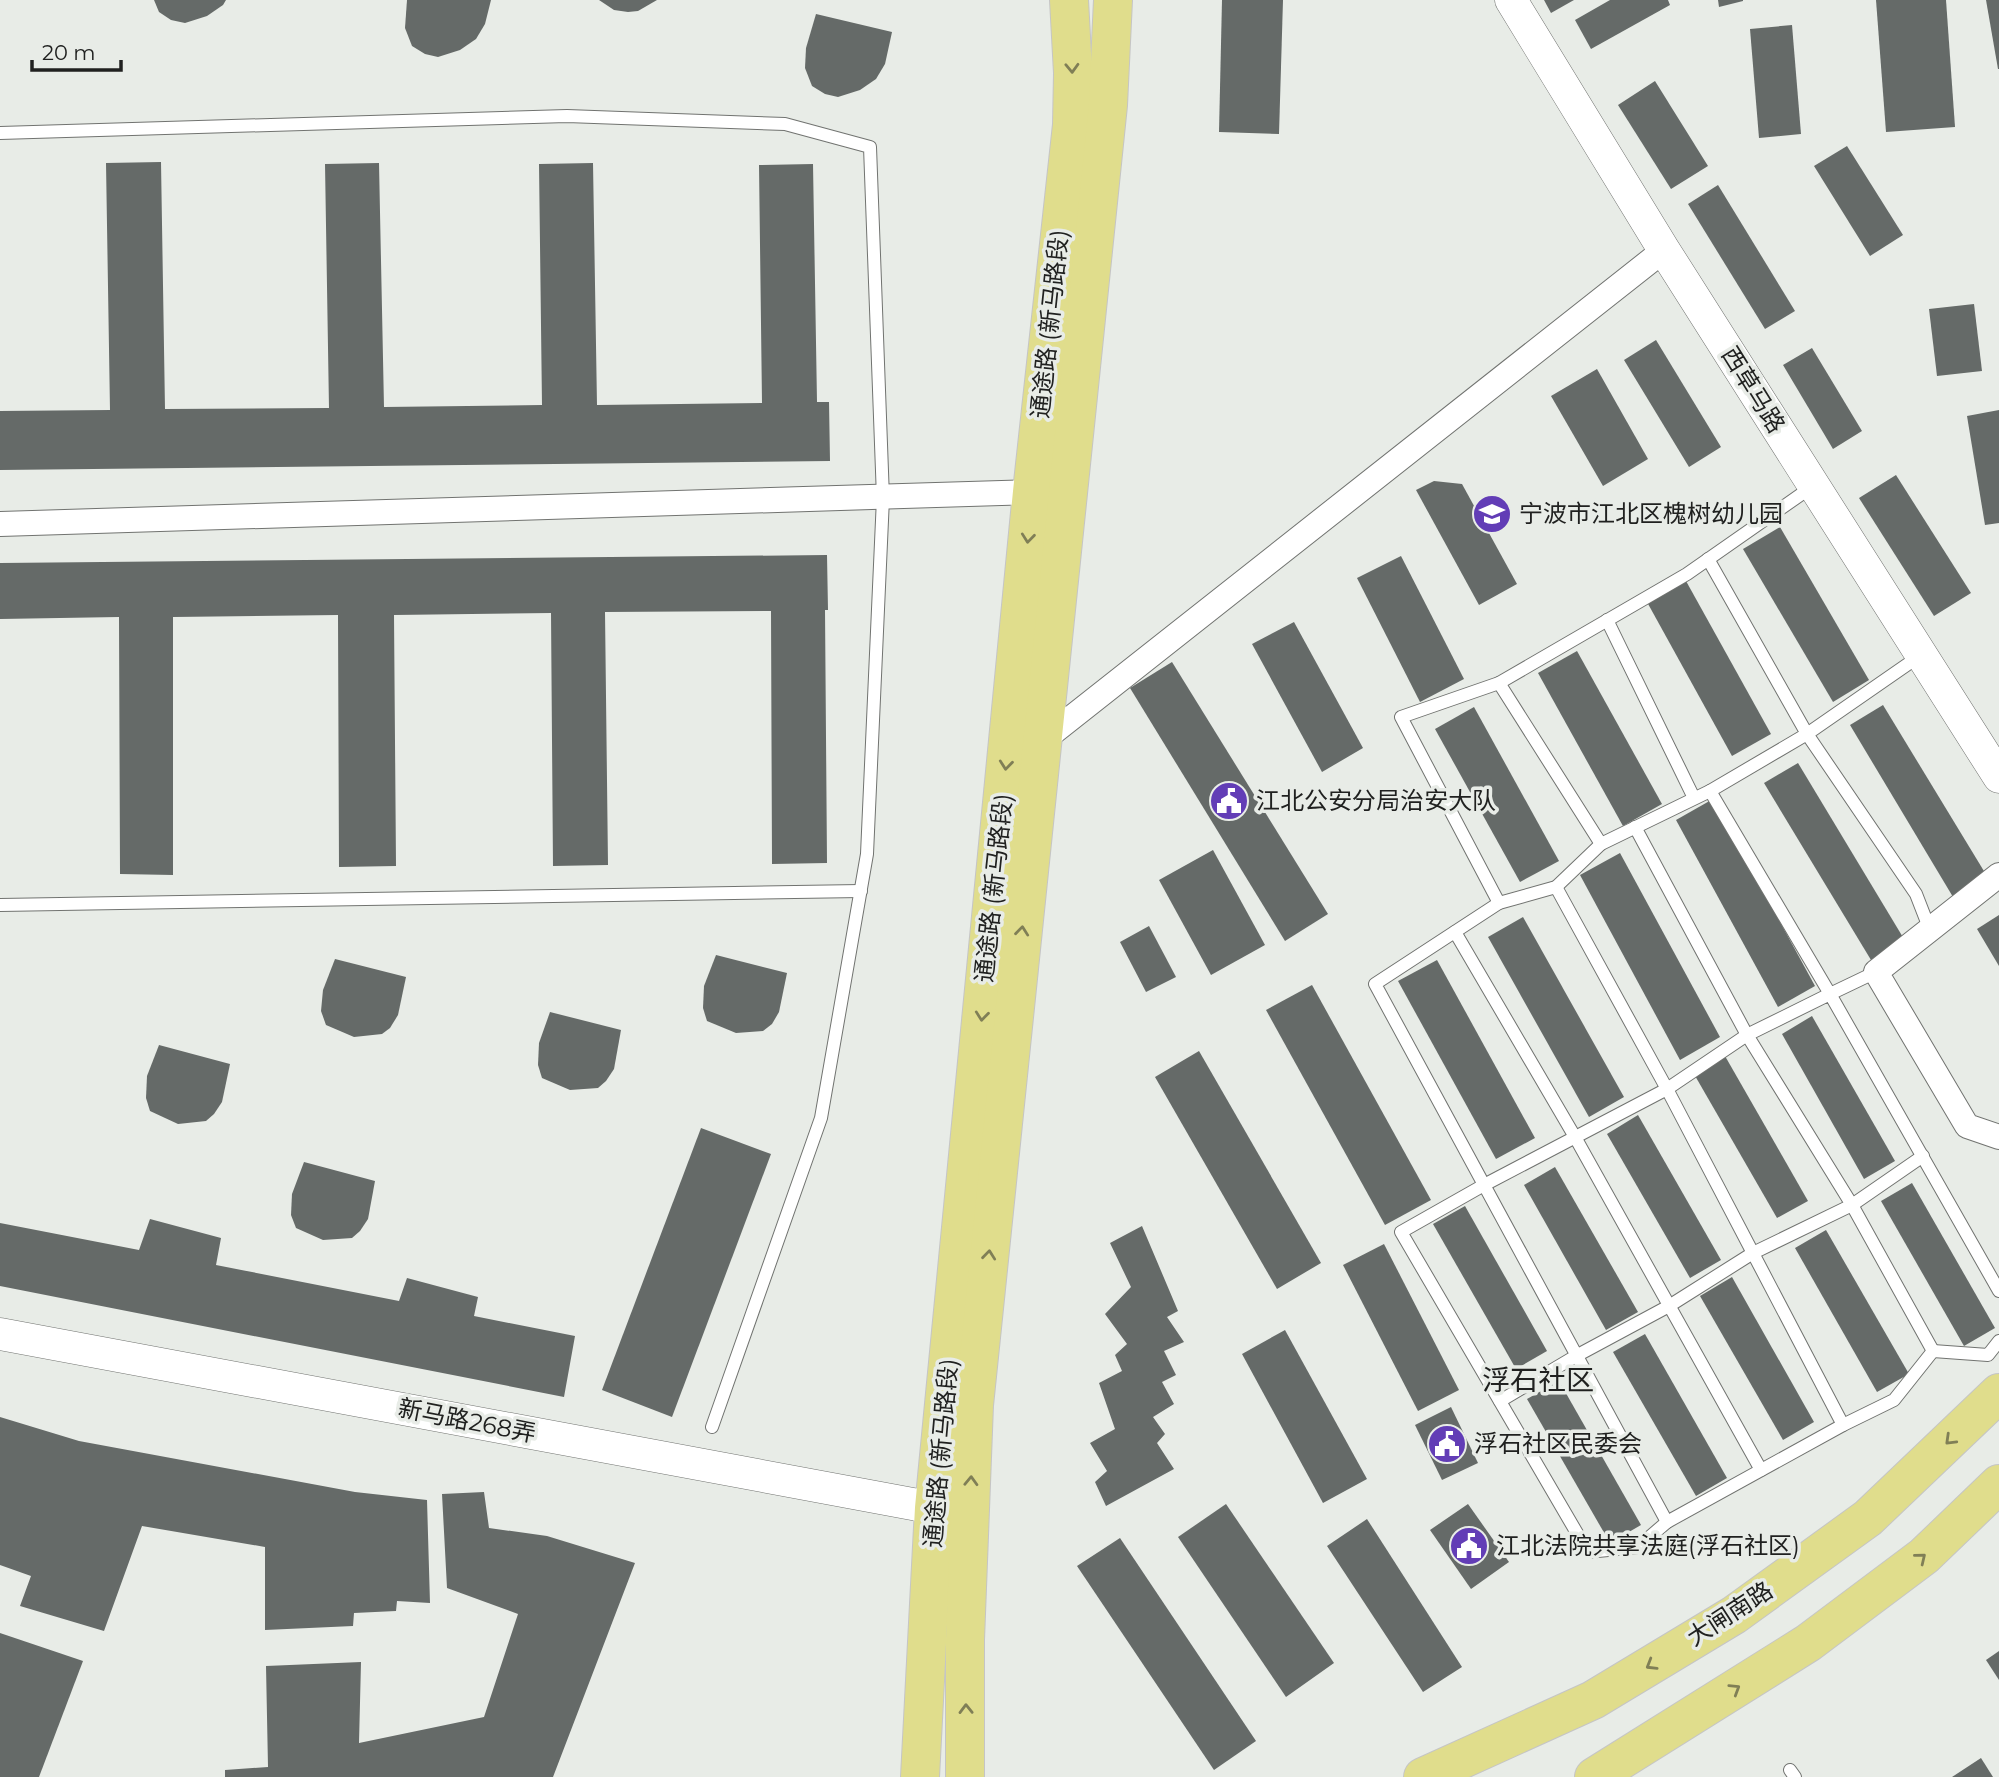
<svg xmlns="http://www.w3.org/2000/svg" width="1999" height="1777" font-family="Montserrat,'Noto Sans SC',sans-serif">
<rect width="100%" height="100%" fill="#e8ece7"/>
<g fill="#656a68">
<path d="M 154,0 L 226,0 L 223,5 L 207,16 L 185,23 L 171,20 L 159,12 Z"/>
<path d="M 407,0 L 491,0 L 485,24 L 476,39 L 460,50 L 438,57 L 425,54 L 412,46 L 405,28 Z"/>
<path d="M 599,0 L 657,0 L 638,11 L 628,12 L 614,10 Z"/>
<path d="M 1222,0 L 1283,0 L 1279,134 L 1219,132 Z"/>
<path d="M 1544,0 L 1574,0 L 1551,13 Z"/>
<path d="M 1610,0 L 1668,0 L 1670,5 L 1591,49 L 1575,20 Z"/>
<path d="M 1718,0 L 1743,0 L 1743,1 L 1719,7 Z"/>
<path d="M 1876,0 L 1946,0 L 1955,127 L 1886,132 Z"/>
<path d="M 1986,0 L 1999,0 L 1999,69 L 1998,69 Z"/>
<path d="M 816,14 L 892,32 L 885,64 L 876,79 L 860,90 L 838,97 L 825,94 L 812,86 L 805,68 L 806,48 Z"/>
<path d="M 1792,25 L 1801,134 L 1759,138 L 1750,29 Z"/>
<path d="M 1655,81 L 1708,166 L 1671,189 L 1618,105 Z"/>
<path d="M 1847,146 L 1903,235 L 1870,256 L 1814,166 Z"/>
<path d="M 161,162 L 165,409 L 329,408 L 325,164 L 379,163 L 384,407 L 542,405 L 539,164 L 593,163 L 597,405 L 762,403 L 759,165 L 813,164 L 817,402 L 829,402 L 830,461 L 0,470 L 0,411 L 110,410 L 106,163 Z"/>
<path d="M 1718,185 L 1795,311 L 1765,329 L 1688,204 Z"/>
<path d="M 1974,304 L 1982,371 L 1937,376 L 1929,309 Z"/>
<path d="M 1656,340 L 1721,447 L 1689,467 L 1624,360 Z"/>
<path d="M 1812,348 L 1862,431 L 1833,449 L 1783,365 Z"/>
<path d="M 1597,369 L 1648,459 L 1603,486 L 1551,396 Z"/>
<path d="M 1999,410 L 1999,523 L 1985,525 L 1967,416 Z"/>
<path d="M 1896,475 L 1971,593 L 1934,616 L 1859,498 Z"/>
<path d="M 1434,481 L 1462,484 L 1517,584 L 1479,605 L 1416,490 Z"/>
<path d="M 1780,527 L 1869,680 L 1833,702 L 1743,549 Z"/>
<path d="M 827,555 L 828,610 L 825,610 L 827,863 L 772,864 L 771,611 L 605,612 L 608,865 L 553,866 L 551,613 L 394,615 L 396,866 L 339,867 L 338,615 L 173,617 L 173,875 L 120,874 L 119,617 L 0,619 L 0,563 Z"/>
<path d="M 1401,556 L 1464,679 L 1420,702 L 1357,578 Z"/>
<path d="M 1686,581 L 1771,734 L 1732,756 L 1647,602 Z"/>
<path d="M 1294,622 L 1363,748 L 1322,772 L 1252,644 Z"/>
<path d="M 1577,651 L 1662,804 L 1623,826 L 1538,673 Z"/>
<path d="M 1172,662 L 1328,914 L 1285,941 L 1130,688 Z"/>
<path d="M 1883,705 L 1990,881 L 1956,902 L 1850,725 Z"/>
<path d="M 1474,707 L 1559,861 L 1520,882 L 1435,729 Z"/>
<path d="M 1798,763 L 1904,939 L 1871,960 L 1764,783 Z"/>
<path d="M 1713,799 L 1815,986 L 1778,1007 L 1676,820 Z"/>
<path d="M 1213,850 L 1265,945 L 1211,975 L 1159,880 Z"/>
<path d="M 1620,853 L 1720,1037 L 1680,1060 L 1580,875 Z"/>
<path d="M 1999,915 L 1999,966 L 1977,929 Z"/>
<path d="M 1523,917 L 1624,1097 L 1589,1117 L 1488,937 Z"/>
<path d="M 1149,926 L 1176,977 L 1146,992 L 1120,942 Z"/>
<path d="M 716,955 L 787,973 L 779,1012 L 772,1024 L 763,1031 L 736,1033 L 707,1021 L 703,1008 L 704,986 Z"/>
<path d="M 335,959 L 406,977 L 398,1015 L 390,1028 L 382,1034 L 354,1037 L 326,1025 L 321,1011 L 323,990 Z"/>
<path d="M 1437,960 L 1535,1138 L 1496,1159 L 1398,981 Z"/>
<path d="M 1312,985 L 1431,1200 L 1385,1225 L 1266,1010 Z"/>
<path d="M 550,1012 L 621,1030 L 614,1069 L 606,1081 L 598,1088 L 570,1090 L 542,1078 L 538,1065 L 539,1043 Z"/>
<path d="M 1812,1016 L 1895,1161 L 1864,1179 L 1782,1034 Z"/>
<path d="M 159,1045 L 230,1064 L 222,1102 L 214,1114 L 206,1121 L 178,1124 L 150,1111 L 146,1098 L 147,1076 Z"/>
<path d="M 1199,1051 L 1321,1263 L 1277,1289 L 1155,1077 Z"/>
<path d="M 1725,1056 L 1808,1201 L 1777,1218 L 1694,1074 Z"/>
<path d="M 1638,1115 L 1721,1260 L 1690,1278 L 1607,1134 Z"/>
<path d="M 701,1128 L 771,1154 L 672,1417 L 602,1390 Z"/>
<path d="M 304,1162 L 375,1181 L 368,1219 L 360,1231 L 352,1238 L 323,1240 L 296,1228 L 291,1215 L 292,1194 Z"/>
<path d="M 1555,1167 L 1638,1312 L 1606,1330 L 1524,1185 Z"/>
<path d="M 1912,1183 L 1995,1328 L 1964,1346 L 1881,1201 Z"/>
<path d="M 1465,1206 L 1547,1351 L 1516,1369 L 1433,1224 Z"/>
<path d="M 150,1219 L 221,1238 L 216,1265 L 399,1301 L 407,1278 L 478,1297 L 474,1316 L 575,1336 L 564,1397 L 0,1286 L 0,1223 L 139,1250 Z"/>
<path d="M 1142,1226 L 1178,1311 L 1167,1317 L 1184,1342 L 1164,1351 L 1176,1375 L 1162,1382 L 1174,1404 L 1153,1417 L 1165,1434 L 1157,1443 L 1174,1469 L 1106,1506 L 1095,1482 L 1107,1471 L 1090,1443 L 1115,1429 L 1099,1383 L 1122,1371 L 1115,1355 L 1127,1344 L 1105,1314 L 1131,1287 L 1110,1243 Z"/>
<path d="M 1826,1230 L 1909,1374 L 1877,1392 L 1795,1248 Z"/>
<path d="M 1384,1244 L 1459,1390 L 1418,1411 L 1343,1265 Z"/>
<path d="M 1732,1277 L 1814,1422 L 1783,1440 L 1700,1296 Z"/>
<path d="M 1285,1330 L 1367,1479 L 1323,1503 L 1242,1354 Z"/>
<path d="M 1645,1334 L 1727,1478 L 1696,1496 L 1613,1352 Z"/>
<path d="M 1559,1381 L 1641,1525 L 1610,1543 L 1527,1399 Z"/>
<path d="M 1451,1407 L 1478,1463 L 1442,1480 L 1415,1425 Z"/>
<path d="M 0,1417 L 79,1441 L 355,1492 L 427,1500 L 430,1603 L 397,1601 L 396,1611 L 354,1613 L 353,1626 L 265,1630 L 265,1547 L 142,1526 L 104,1631 L 20,1606 L 31,1576 L 0,1565 Z"/>
<path d="M 484,1492 L 489,1528 L 547,1536 L 635,1563 L 553,1777 L 225,1777 L 225,1770 L 268,1767 L 266,1666 L 361,1662 L 359,1743 L 484,1717 L 518,1614 L 447,1588 L 442,1494 Z"/>
<path d="M 1226,1504 L 1334,1663 L 1286,1697 L 1178,1537 Z"/>
<path d="M 1468,1504 L 1509,1562 L 1471,1589 L 1430,1530 Z"/>
<path d="M 1367,1519 L 1462,1667 L 1423,1692 L 1327,1546 Z"/>
<path d="M 1120,1538 L 1256,1741 L 1214,1770 L 1077,1566 Z"/>
<path d="M 0,1633 L 83,1661 L 39,1777 L 0,1777 Z"/>
<path d="M 1999,1651 L 1999,1680 L 1986,1660 Z"/>
<path d="M 1981,1758 L 1993,1777 L 1952,1777 Z"/>
</g>
<g fill="none" stroke-linecap="round" stroke-linejoin="round">
<defs>
<g id="service">
<path d="M 0,133 L 567,116 L 785,124 L 870,147 L 883,498 L 867,854 L 821,1118 L 712,1427"/>
<path d="M 1607,620 L 1694,798"/>
<path d="M 1921,655 L 1807,734 L 1916,894 L 1930,930"/>
<path d="M 1499,683 L 1601,844"/>
<path d="M 1710,791 L 1830,994 L 1876,972"/>
<path d="M 1635,827 L 1747,1035 L 1852,1205 L 1933,1351"/>
<path d="M 1556,887 L 1667,1089 L 1843,1425"/>
<path d="M 1499,903 L 1556,887 L 1601,844 L 1710,791 L 1807,734 L 1708,559"/>
<path d="M 0,905 L 861,891"/>
<path d="M 1455,932 L 1575,1137 L 1761,1470"/>
<path d="M 1933,1351 L 1894,1400 L 1843,1425 L 1667,1522 L 1638,1547 L 1588,1552 L 1401,1232 L 1484,1185 L 1667,1089 L 1747,1035 L 1830,994 L 1999,1291"/>
<path d="M 1933,1351 L 1988,1355 L 1999,1341"/>
<path d="M 1500,1401 L 1576,1356 L 1669,1306 L 1753,1253 L 1852,1205 L 1923,1156"/>
<path d="M 1667,1522 L 1375,984 L 1499,903 L 1401,717 L 1499,683 L 1687,574 L 1813,486"/>
<path d="M 1790,1770 L 1795,1777"/>
</g>
<g id="minor">
<path d="M 0,524 L 1032,492"/>
<path d="M 1042,741 L 1664,250"/>
<path d="M 1999,875 L 1876,972 L 1967,1126 L 1999,1137"/>
</g>
<g id="tertiary">
<path d="M 1511,0 L 1664,250 L 1999,777"/>
<path d="M 0,1334 L 934,1508"/>
</g>
<g id="primary">
<path d="M 920,1777 L 934,1508 L 1032,492 L 1072,125 L 1073,73 L 1069,0"/>
<path d="M 965,1777 L 965,1640 L 974,1405 L 1108,105 L 1113,0"/>
<path d="M 1423,1777 L 1593,1700 L 1734,1615 L 1868,1518 L 1999,1393"/>
<path d="M 1594,1777 L 1808,1643 L 1924,1556 L 1999,1484"/>
</g>
</defs>
<use href="#service" stroke="#717370" stroke-width="14"/>
<use href="#minor" stroke="#717370" stroke-width="26"/>
<use href="#tertiary" stroke="#717370" stroke-width="33"/>
<use href="#primary" stroke="#c5c5c5" stroke-width="40"/>
<use href="#service" stroke="#fff" stroke-width="12"/>
<use href="#minor" stroke="#fff" stroke-width="24"/>
<use href="#tertiary" stroke="#fff" stroke-width="32"/>
<use href="#primary" stroke="#e0dd8c" stroke-width="38"/>
</g>
<defs><path id="oneway-chevron" d="M-2-3.5L2.5 0L-2 3.5" fill="none" stroke-width="1.6" stroke-linecap="round" stroke-linejoin="round" transform="scale(1.75)"/></defs>
<g stroke="#807f56">
<use href="#oneway-chevron" transform="translate(1072 68) rotate(88)"/>
<use href="#oneway-chevron" transform="translate(1028 538) rotate(96)"/>
<use href="#oneway-chevron" transform="translate(1006 765) rotate(96)"/>
<use href="#oneway-chevron" transform="translate(1022 931) rotate(-84)"/>
<use href="#oneway-chevron" transform="translate(982 1016) rotate(96)"/>
<use href="#oneway-chevron" transform="translate(989 1255) rotate(-84)"/>
<use href="#oneway-chevron" transform="translate(1950 1440) rotate(136)"/>
<use href="#oneway-chevron" transform="translate(971 1481) rotate(-88)"/>
<use href="#oneway-chevron" transform="translate(1921 1558) rotate(-39)"/>
<use href="#oneway-chevron" transform="translate(1651 1665) rotate(149)"/>
<use href="#oneway-chevron" transform="translate(1735 1689) rotate(-32)"/>
<use href="#oneway-chevron" transform="translate(966 1709) rotate(-91)"/>
</g>
<defs>
<symbol id="school-disc" viewBox="-11 -11 22 22"><circle r="9.5" fill="#623db6" stroke="#e8ece7"/><path d="M0-5L7-2L0 1L-7-2ZM-4 1L0 2.5L4 1V4Q0 6-4 4Z" fill="#fff"/></symbol>
<symbol id="civic-disc" viewBox="-11 -11 22 22"><circle r="9.5" fill="#623db6" stroke="#e8ece7"/><path d="M-.6-6.5H3V-4.5H.6V-3L4-1V1h2V6H-6V1h2V-1L-.6-3ZM-1.2 2.5V6h2.4V2.5Z" fill="#fff"/></symbol>
</defs>
<g fill-rule="evenodd">
<use href="#school-disc" x="1470" y="492" width="44" height="44"/>
<use href="#civic-disc" x="1207" y="779" width="44" height="44"/>
<use href="#civic-disc" x="1425" y="1422" width="44" height="44"/>
<use href="#civic-disc" x="1447" y="1524" width="44" height="44"/>
</g>
<g text-anchor="middle" stroke-width="7" stroke-linejoin="round" paint-order="stroke">
<g font-size="24" fill="#202120" stroke="#e8ece7">
<text transform="translate(1050 324) rotate(-84)" y="8">通途路 (新马路段)</text>
<text transform="translate(1753 390) rotate(58)" y="8">西草马路</text>
<text transform="translate(994 888) rotate(-84)" y="8">通途路 (新马路段)</text>
<text transform="translate(467 1421) rotate(11)" y="8">新马路268弄</text>
<text transform="translate(941 1453) rotate(-85)" y="8">通途路 (新马路段)</text>
<text transform="translate(1730 1614) rotate(-33)" y="8">大闸南路</text>
</g>
<g font-size="24" fill="#202120" stroke="#e8ece7" text-anchor="start">
<text x="1519" y="522">宁波市江北区槐树幼儿园</text>
<text x="1256" y="809">江北公安分局治安大队</text>
<text x="1474" y="1452">浮石社区民委会</text>
<text x="1496" y="1554">江北法院共享法庭(浮石社区)</text>
</g>
<g font-size="28" fill="#202120" stroke="#e8ece7">
<text x="1538" y="1390">浮石社区</text>
</g>
</g>
<path d="M32 60v10h89v-10" fill="none" stroke="#202120" stroke-width="3.5"/>
<text x="42" y="60" font-size="21" fill="#202120" stroke="#e8ece7" stroke-width="5" paint-order="stroke">20 m</text>
</svg>
